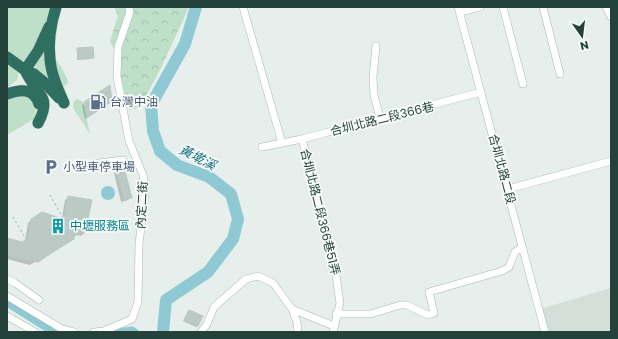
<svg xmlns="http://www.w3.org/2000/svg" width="618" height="339" font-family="Poppins,'Noto Sans TC',sans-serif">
<defs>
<pattern id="forest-crowns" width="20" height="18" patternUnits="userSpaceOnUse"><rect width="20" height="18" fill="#bfe0c8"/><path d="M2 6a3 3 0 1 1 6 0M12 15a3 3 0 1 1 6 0" fill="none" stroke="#a4c1ad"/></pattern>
</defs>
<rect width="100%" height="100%" fill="#e6efeb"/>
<path fill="#d4dfda" d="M 611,288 L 611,332 L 546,332 L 540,309 Z"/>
<g fill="#bfe0c8">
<path d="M 7,7 L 50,7 L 40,41 L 30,59 L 23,62 L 7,52 Z"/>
<path d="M 45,49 L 51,81 L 36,71 C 33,62 40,56 45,49 Z"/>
<path d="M 54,58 C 60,63 66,75 68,82 L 66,85 L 62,86 L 59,84 Z"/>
<path d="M 7,61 L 19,72 L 17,80 L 7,88 Z"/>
<path d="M 26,94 C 35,103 38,106 34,119 L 7,135 L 7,99 Z"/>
<path d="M 77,99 L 83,102 L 90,134 L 73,108 L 74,101 Z"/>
</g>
<path fill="url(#forest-crowns)" d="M 114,7 L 189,7 L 161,68 L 140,107 L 129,110 L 114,49 L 110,41 L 118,16 Z"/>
<circle fill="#8ec9d4" cx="108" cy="193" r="7"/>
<g fill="#0003">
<path d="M 78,49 L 93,57 L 91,59 L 77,60 L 77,50 Z"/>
<path d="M 85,103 L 109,103 L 85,119 L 82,105 Z"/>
<path d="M 116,171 L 131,197 L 128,200 L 121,202 L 114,173 Z"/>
<path d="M 69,197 L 91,201 L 84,233 L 81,236 L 77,235 L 73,238 L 69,242 L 37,263 L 36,261 L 30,265 L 7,259 L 7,239 L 22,243 L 25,241 L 28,223 L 31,220 L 60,219 L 62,217 L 65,200 Z"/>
<path d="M 189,311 L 198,326 L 196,327 L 183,321 Z"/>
</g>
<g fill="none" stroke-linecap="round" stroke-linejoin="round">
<g stroke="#8ec9d4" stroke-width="7">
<path d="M 7,303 L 53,332"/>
<path d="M 118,332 L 132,330 L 135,332"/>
</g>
<path stroke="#8ec9d4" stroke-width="12" d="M 163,332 L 166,300 L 208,272 L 233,239 L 238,219 L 231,194 L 209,177 L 177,165 L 160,151 L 153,131 L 151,105 L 185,44 L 196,7"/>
</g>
<g fill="#bbcac4" stroke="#b8c9c2">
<path d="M 93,47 L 94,58 L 78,59 L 77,48 Z"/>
<path d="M 110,85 L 112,101 L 87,118 L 84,102 Z"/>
<path d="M 124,167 L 132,198 L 124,200 L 116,170 Z"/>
<path d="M 68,196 L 92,200 L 85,233 L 81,232 L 74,236 L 74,239 L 40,260 L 39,259 L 34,262 L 7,256 L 7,238 L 22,242 L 28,238 L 31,219 L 42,212 L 60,218 L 65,215 Z"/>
<path d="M 189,310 L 203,316 L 198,326 L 184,320 Z"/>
</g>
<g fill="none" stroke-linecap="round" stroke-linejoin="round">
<defs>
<g id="minor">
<path d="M 243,7 L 282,143"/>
<path d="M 458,7 L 545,332"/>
<path d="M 503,7 L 523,84"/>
<path d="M 543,7 L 560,74"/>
<path d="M 606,7 L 611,17"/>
<path d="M 460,12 L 480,7"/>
<path d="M 376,46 L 373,77 L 374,95 L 380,118"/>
<path d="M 302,139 L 333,255 L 340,303 L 333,332"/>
<path d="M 262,147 L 302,139 L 481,92"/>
<path d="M 99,163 L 123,160"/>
<path d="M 508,189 L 611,161"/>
<path d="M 7,279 L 15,283 L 39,300"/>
<path d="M 7,296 L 62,329 L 74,332"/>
<path d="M 292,309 L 297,322 L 298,332"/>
<path d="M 336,314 L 371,314 L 400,305 L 407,305 L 428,315 L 434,313 L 429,292 L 502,271 L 509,267 L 515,252 L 522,247"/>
<path d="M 7,316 L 35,332"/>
<path d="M 94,332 L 104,331 L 132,319 L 138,302 L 139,244 L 145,193 L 143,175 L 129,141 L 117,77 L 118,47 L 130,12 L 129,7"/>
<path d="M 201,332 L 207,324 L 214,307 L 246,279 L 258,276 L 273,283 L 292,309 L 334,326"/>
</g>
<g id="highway">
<path d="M 56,7 C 51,23 48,42 50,59 C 51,74 58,89 64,103"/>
<path d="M 7,57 L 25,70 L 34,74 L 45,83 L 59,98"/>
<path d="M 25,70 L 38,51 L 49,27"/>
<path d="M 26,72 C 36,94 53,96 38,123"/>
<path d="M 7,94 C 21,89 34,88 39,104"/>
</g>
</defs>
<use href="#minor" stroke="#a8b8b2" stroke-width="8"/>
<use href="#highway" stroke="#c2cac8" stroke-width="12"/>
<g stroke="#86b3a5" stroke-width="1" stroke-dasharray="2 3" stroke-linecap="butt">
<path d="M 50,195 L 62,216"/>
<path d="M 13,217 L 26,239"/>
</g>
<use href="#minor" stroke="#fff" stroke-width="7"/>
<use href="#highway" stroke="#2f6f62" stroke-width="11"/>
</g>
<defs>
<symbol id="fuel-bare" viewBox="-9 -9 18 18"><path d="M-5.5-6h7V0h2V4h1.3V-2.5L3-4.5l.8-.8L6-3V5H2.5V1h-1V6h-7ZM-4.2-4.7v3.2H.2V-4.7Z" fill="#5c6f8a" stroke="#f7fbf9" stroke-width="2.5" paint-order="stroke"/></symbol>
<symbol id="parking-bare" viewBox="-9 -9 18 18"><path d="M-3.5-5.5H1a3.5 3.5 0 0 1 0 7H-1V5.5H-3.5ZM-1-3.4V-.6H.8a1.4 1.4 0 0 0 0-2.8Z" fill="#5c6f8a" stroke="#f7fbf9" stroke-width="2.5" paint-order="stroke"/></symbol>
<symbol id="building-bare" viewBox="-9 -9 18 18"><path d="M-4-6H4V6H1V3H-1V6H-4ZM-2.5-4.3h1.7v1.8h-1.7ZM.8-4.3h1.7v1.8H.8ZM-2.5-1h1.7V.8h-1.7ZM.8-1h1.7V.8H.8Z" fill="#0f9aa8" stroke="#f7fbf9" stroke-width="2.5" paint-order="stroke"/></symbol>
</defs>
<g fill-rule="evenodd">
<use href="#fuel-bare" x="87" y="91" width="22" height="22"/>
<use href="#parking-bare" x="40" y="156" width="22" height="22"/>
<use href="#building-bare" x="47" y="215" width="22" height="22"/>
</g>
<g text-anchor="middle" stroke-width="3.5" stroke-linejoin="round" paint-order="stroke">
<g font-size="12" fill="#4e5e75" stroke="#f7fbf9" text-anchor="start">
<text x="110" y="106">台灣中油</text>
<text x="63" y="171">小型車停車場</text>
</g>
<g font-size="12" fill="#24423a" stroke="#f7fbf9">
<text transform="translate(382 119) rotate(-14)" y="4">合圳北路二段366巷</text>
<text transform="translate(502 169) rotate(75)" y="4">合圳北路二段</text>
<text transform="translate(142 205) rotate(-87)" y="4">內定二街</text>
<text transform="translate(320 212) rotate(76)" y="4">合圳北路二段366巷51弄</text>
</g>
<g font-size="12" fill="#0d838f" stroke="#f7fbf9" text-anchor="start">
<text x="70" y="230">中壢服務區</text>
</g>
<g font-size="13" font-style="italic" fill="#1c6f80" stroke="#f7fbf9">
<text transform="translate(198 157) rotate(27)" y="5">黃墘溪</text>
</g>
</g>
<rect width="618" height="339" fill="none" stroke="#24423a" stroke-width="16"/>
<g transform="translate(582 36) rotate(166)" stroke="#f7fbf9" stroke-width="3" paint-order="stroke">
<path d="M0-3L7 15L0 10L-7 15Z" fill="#24423a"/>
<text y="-6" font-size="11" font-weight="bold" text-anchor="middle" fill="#24423a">N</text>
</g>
</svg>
